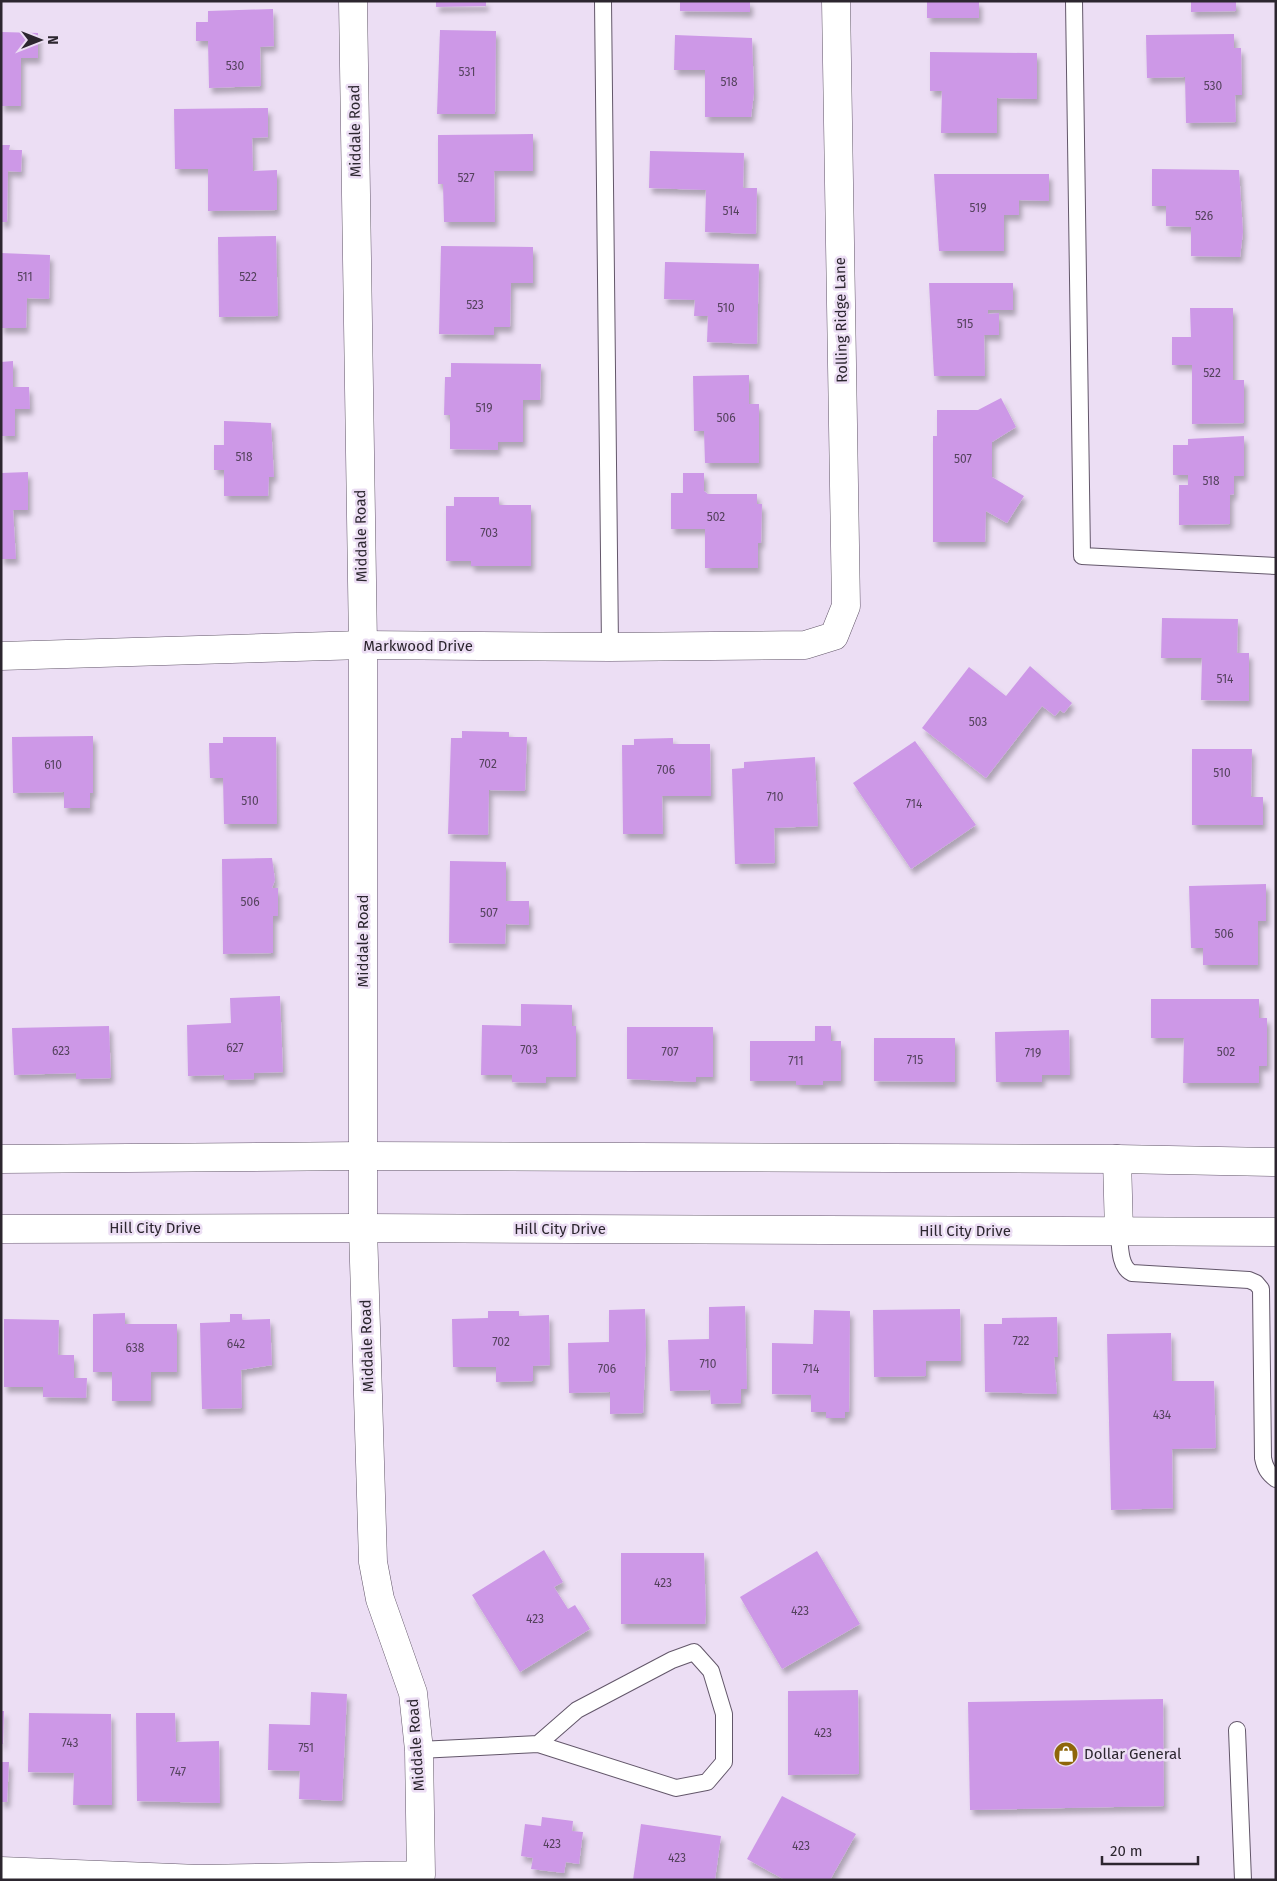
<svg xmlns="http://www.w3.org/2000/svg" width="1277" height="1881" font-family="'Fira Sans',sans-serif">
<defs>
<filter id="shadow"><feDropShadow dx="3" dy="5.5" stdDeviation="2.5" flood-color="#0004"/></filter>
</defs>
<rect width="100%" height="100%" fill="#ecdef4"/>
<g fill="#cd98e7" filter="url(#shadow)">
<path d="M 436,1 L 486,1 L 486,6 L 436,7 Z"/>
<path d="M 680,1 L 750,1 L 750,12 L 680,11 Z"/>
<rect x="927" y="1" width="52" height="17"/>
<path d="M 1191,1 L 1236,1 L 1236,11 L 1191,12 Z"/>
<path d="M 273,9 L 274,46 L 260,47 L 261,86 L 209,88 L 208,41 L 196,41 L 196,22 L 208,22 L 208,11 Z"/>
<path d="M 440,30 L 496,31 L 495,114 L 437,114 Z"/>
<path d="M 1,32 L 38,33 L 38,58 L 21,58 L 21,106 L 1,106 Z"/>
<path d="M 1234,34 L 1234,48 L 1241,48 L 1242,95 L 1235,95 L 1236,122 L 1186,123 L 1185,77 L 1147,78 L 1146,35 Z"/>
<path d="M 675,35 L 752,38 L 754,93 L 751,117 L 705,117 L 705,70 L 674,70 Z"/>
<path d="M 930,52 L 1037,53 L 1037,99 L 997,98 L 997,133 L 941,133 L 942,91 L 930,91 Z"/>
<path d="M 268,108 L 268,137 L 252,138 L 253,171 L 277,170 L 277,210 L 208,211 L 208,169 L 175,169 L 174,109 Z"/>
<path d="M 533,134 L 533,171 L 494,171 L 495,222 L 444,222 L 443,184 L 438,184 L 438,135 Z"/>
<path d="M 1,145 L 10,145 L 9,150 L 22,150 L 21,172 L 8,171 L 7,222 L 1,222 Z"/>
<path d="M 650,151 L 744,153 L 743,188 L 757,188 L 756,234 L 705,232 L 706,190 L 649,188 Z"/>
<path d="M 1152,169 L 1239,170 L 1243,232 L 1240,257 L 1191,256 L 1191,227 L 1166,226 L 1166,206 L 1152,206 Z"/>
<path d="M 934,174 L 1049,174 L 1049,201 L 1019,200 L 1019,215 L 1004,215 L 1004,251 L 939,251 Z"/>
<path d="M 276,236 L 278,316 L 219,317 L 218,237 Z"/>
<path d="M 441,246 L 533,247 L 533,283 L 511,283 L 510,327 L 494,327 L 494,335 L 439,334 Z"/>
<path d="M 1,253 L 50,255 L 49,299 L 27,298 L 26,328 L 1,328 Z"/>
<path d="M 665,262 L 759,264 L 757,344 L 707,342 L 708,316 L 694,316 L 695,300 L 664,299 Z"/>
<path d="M 929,283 L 1013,283 L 1013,310 L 988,310 L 988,314 L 999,313 L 999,335 L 984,335 L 985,376 L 934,376 Z"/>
<path d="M 1190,308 L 1233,308 L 1233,380 L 1244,380 L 1244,423 L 1192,424 L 1192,365 L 1172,365 L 1172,337 L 1191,337 Z"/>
<path d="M 13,361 L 13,387 L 29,387 L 30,409 L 15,409 L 15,436 L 1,436 L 1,362 Z"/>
<path d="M 451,363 L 541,364 L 540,400 L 523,400 L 523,442 L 498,442 L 498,450 L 450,449 L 450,415 L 444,415 L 445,377 L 451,377 Z"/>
<path d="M 749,375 L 749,404 L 759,404 L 759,463 L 705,463 L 704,431 L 694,431 L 693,376 Z"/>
<path d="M 1001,398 L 1016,427 L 992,442 L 992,477 L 1024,496 L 1007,523 L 986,511 L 985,542 L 933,542 L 933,436 L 937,436 L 937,410 L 978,410 Z"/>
<path d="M 224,421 L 271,423 L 274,477 L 269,477 L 268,496 L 224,496 L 224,470 L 214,470 L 214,445 L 224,445 Z"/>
<path d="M 1244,436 L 1244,476 L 1234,476 L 1234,494 L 1230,495 L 1230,524 L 1179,525 L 1179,485 L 1188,485 L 1188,475 L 1173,475 L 1173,445 L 1188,445 L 1188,439 Z"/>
<path d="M 28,472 L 28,510 L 13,510 L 16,559 L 1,559 L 1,473 Z"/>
<path d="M 683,473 L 704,473 L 704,491 L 708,494 L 757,494 L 757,504 L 762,504 L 761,543 L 758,543 L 758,568 L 705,568 L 705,529 L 671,529 L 671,493 L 683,493 Z"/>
<path d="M 454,497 L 499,497 L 499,505 L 531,505 L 531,566 L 471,566 L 471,561 L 446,561 L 446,506 L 454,506 Z"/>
<path d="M 1162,618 L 1238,619 L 1237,653 L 1249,653 L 1249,701 L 1201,700 L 1202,658 L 1161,658 Z"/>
<path d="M 1030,666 L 1072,703 L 1064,713 L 1060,710 L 1055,716 L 1042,706 L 986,778 L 922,728 L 969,667 L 1006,696 Z"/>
<path d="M 462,731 L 509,732 L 509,737 L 527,737 L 525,791 L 489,790 L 488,835 L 448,834 L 451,738 L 462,738 Z"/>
<path d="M 93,736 L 93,793 L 90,793 L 90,808 L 64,808 L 64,792 L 13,793 L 12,737 Z"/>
<path d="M 223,737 L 276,737 L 277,824 L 224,824 L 223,778 L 210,778 L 209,743 L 223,743 Z"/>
<path d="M 673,738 L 673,744 L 710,744 L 711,796 L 662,796 L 663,834 L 623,834 L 622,745 L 634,745 L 634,739 Z"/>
<path d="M 915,741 L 976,825 L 911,869 L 853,783 Z"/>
<path d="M 1192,749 L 1252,749 L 1251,797 L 1263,797 L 1263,825 L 1192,825 Z"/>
<path d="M 815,757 L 818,826 L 774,828 L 775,863 L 735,864 L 732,769 L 744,768 L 744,762 Z"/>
<path d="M 272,858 L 275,880 L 272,888 L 278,888 L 278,916 L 273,916 L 273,953 L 223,954 L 222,859 Z"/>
<path d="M 450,861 L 506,862 L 506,901 L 529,901 L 529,925 L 506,924 L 505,944 L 449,943 Z"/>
<path d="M 1266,884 L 1266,921 L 1258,921 L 1258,965 L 1203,965 L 1203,948 L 1191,948 L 1189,886 Z"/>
<path d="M 280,996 L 283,1072 L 254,1073 L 254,1079 L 224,1080 L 224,1075 L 188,1076 L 187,1025 L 231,1023 L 230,998 Z"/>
<path d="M 1151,999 L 1259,999 L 1259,1018 L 1267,1018 L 1267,1066 L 1259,1066 L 1259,1083 L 1183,1083 L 1184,1038 L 1151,1038 Z"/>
<path d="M 521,1004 L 572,1005 L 572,1026 L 576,1026 L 576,1077 L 546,1077 L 546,1083 L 512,1082 L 512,1075 L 481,1075 L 482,1025 L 521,1026 Z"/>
<path d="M 109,1026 L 111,1078 L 76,1079 L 76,1073 L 14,1075 L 12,1028 Z"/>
<path d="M 815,1026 L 831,1026 L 831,1041 L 841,1041 L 841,1081 L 823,1081 L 823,1085 L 796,1085 L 796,1081 L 750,1081 L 750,1041 L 815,1041 Z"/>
<path d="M 627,1027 L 713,1027 L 713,1077 L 696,1077 L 696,1082 L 627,1079 Z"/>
<path d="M 1069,1030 L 1070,1075 L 1042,1075 L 1042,1082 L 996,1082 L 995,1032 Z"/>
<path d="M 874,1038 L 955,1038 L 955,1082 L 874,1081 Z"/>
<path d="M 745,1306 L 747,1389 L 741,1389 L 741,1403 L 711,1404 L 710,1390 L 670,1391 L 668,1340 L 709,1339 L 709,1307 Z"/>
<path d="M 645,1309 L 646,1345 L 643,1413 L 610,1414 L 610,1392 L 569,1393 L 568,1343 L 609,1342 L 609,1310 Z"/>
<path d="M 960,1309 L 961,1361 L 926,1361 L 926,1376 L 874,1377 L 873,1310 Z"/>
<path d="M 814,1310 L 850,1311 L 849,1412 L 845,1412 L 845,1418 L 826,1418 L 826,1412 L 811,1412 L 811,1395 L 772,1394 L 772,1343 L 813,1344 Z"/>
<path d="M 488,1311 L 519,1311 L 519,1316 L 549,1315 L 550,1365 L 533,1366 L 533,1381 L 496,1382 L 496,1367 L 453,1367 L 452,1319 L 488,1318 Z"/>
<path d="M 125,1313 L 125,1324 L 177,1324 L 177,1372 L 151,1372 L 151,1401 L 112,1401 L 112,1372 L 93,1372 L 93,1314 Z"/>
<path d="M 230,1314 L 242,1314 L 242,1320 L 270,1319 L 272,1365 L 241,1370 L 242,1408 L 202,1409 L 200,1323 L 230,1322 Z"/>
<path d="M 1057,1317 L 1058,1357 L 1054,1357 L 1057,1394 L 985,1392 L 984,1324 L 1002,1324 L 1002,1318 Z"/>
<path d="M 4,1319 L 59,1320 L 58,1355 L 74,1355 L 74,1378 L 87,1378 L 86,1398 L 43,1397 L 43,1387 L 4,1387 Z"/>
<path d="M 1171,1333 L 1172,1381 L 1214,1381 L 1216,1448 L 1172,1449 L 1173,1508 L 1111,1510 L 1107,1334 Z"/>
<path d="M 544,1550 L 563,1582 L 554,1587 L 568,1609 L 575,1605 L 590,1629 L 520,1672 L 472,1595 Z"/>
<path d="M 817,1551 L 860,1624 L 782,1669 L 740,1597 Z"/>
<path d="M 621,1553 L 704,1553 L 706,1614 L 705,1624 L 621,1624 Z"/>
<path d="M 858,1690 L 859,1774 L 788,1775 L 788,1691 Z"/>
<path d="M 311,1692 L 347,1694 L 342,1801 L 299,1799 L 300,1771 L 268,1770 L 269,1724 L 310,1725 Z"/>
<path d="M 1163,1699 L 1164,1806 L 970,1810 L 968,1702 Z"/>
<path d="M 1,1711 L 4,1711 L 3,1744 L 1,1744 Z"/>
<path d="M 29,1713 L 111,1714 L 112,1805 L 73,1805 L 74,1773 L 28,1772 Z"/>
<path d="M 136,1713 L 175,1713 L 176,1742 L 219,1741 L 220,1803 L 137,1801 Z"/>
<path d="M 1,1762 L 9,1762 L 7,1802 L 1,1802 Z"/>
<path d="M 782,1796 L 856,1834 L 830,1880 L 785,1880 L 747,1859 Z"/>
<path d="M 542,1817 L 573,1821 L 572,1831 L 583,1832 L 579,1864 L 566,1862 L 564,1873 L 531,1869 L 533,1858 L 521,1856 L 525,1824 L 541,1826 Z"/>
<path d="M 641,1824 L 721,1836 L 715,1880 L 633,1880 Z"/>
</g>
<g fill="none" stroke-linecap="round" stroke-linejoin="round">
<defs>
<g id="lane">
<path d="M 603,1 L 610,647"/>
<path d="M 1074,1 L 1082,556 L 1276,566"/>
<path d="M 1119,1232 C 1120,1245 1119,1267 1132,1273 L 1249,1280 L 1256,1283 L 1261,1289 L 1263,1458 C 1265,1468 1268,1473 1276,1479"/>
<path d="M 1237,1730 L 1243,1880"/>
<path d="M 419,1750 L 538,1744 L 577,1710 L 672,1660 L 694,1652 L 711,1671 L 724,1714 L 724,1762 L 707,1782 L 676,1788 L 538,1744"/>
</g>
<g id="street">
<path d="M 1,656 L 363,645 L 610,647 L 805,645 L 834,636 L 846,606 L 836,1"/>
<path d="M 1,1159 L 363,1156 L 1117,1159 L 1276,1162"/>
<path d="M 1117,1159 L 1119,1232"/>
<path d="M 1,1229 L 363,1228 L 1276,1232"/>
<path d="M 1,1871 L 199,1879 L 421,1875 L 419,1750 L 413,1693 L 380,1599 L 373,1562 L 363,1228 L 363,645 L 353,1"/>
</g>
</defs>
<use href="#lane" stroke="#63576a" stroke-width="18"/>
<use href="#street" stroke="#63576a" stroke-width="29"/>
<use href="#lane" stroke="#fff" stroke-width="16"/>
<use href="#street" stroke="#fff" stroke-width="28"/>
</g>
<defs>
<symbol id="shop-disc" viewBox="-11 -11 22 22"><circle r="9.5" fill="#8e660a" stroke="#ecdef4"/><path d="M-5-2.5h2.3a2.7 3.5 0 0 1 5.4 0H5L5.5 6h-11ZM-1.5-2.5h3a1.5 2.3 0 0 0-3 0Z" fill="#fff"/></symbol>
</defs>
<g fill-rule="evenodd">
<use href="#shop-disc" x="1052" y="1740" width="28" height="28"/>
</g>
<g text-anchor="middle" stroke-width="5" stroke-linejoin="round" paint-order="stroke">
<g font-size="12" fill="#54425d">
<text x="235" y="70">530</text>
<text x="467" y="76">531</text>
<text x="729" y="86">518</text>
<text x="1213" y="90">530</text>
<text x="466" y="182">527</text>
<text x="978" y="212">519</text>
<text x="731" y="215">514</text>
<text x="1204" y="220">526</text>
<text x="25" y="281">511</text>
<text x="248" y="281">522</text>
<text x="475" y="309">523</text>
<text x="726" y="312">510</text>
<text x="965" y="328">515</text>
<text x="1212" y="377">522</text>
<text x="484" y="412">519</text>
<text x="726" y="422">506</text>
<text x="244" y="461">518</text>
<text x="963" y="463">507</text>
<text x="1211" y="485">518</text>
<text x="716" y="521">502</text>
<text x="489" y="537">703</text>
<text x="1225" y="683">514</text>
<text x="978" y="726">503</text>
<text x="488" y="768">702</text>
<text x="53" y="769">610</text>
<text x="666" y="774">706</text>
<text x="1222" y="777">510</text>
<text x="775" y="801">710</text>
<text x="250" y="805">510</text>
<text x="914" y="808">714</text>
<text x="250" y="906">506</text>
<text x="489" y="917">507</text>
<text x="1224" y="938">506</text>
<text x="235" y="1052">627</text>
<text x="529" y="1054">703</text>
<text x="61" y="1055">623</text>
<text x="670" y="1056">707</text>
<text x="1226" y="1056">502</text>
<text x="1033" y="1057">719</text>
<text x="915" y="1064">715</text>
<text x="796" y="1065">711</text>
<text x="1021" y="1345">722</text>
<text x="501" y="1346">702</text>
<text x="236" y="1348">642</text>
<text x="135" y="1352">638</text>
<text x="708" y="1368">710</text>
<text x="607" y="1373">706</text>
<text x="811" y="1373">714</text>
<text x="1162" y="1419">434</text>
<text x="663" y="1587">423</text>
<text x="800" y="1615">423</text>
<text x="535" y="1623">423</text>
<text x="823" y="1737">423</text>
<text x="70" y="1747">743</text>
<text x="306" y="1752">751</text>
<text x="178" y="1776">747</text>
<text x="552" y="1848">423</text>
<text x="801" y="1850">423</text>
<text x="677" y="1862">423</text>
</g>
<g font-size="15" fill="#2c262f" stroke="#ecdef4">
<text transform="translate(355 131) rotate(-91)" y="5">Middale Road</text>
<text transform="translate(841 320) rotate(-91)" y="5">Rolling Ridge Lane</text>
<text transform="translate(361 536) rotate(-91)" y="5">Middale Road</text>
<text x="418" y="651">Markwood Drive</text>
<text transform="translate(363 941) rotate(-90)" y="5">Middale Road</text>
<text x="155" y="1233">Hill City Drive</text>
<text x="560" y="1234">Hill City Drive</text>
<text x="965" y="1236">Hill City Drive</text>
<text transform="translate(367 1346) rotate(-92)" y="5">Middale Road</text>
<text transform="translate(416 1745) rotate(-94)" y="5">Middale Road</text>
</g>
<g font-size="15" fill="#2c262f" stroke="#ecdef4" text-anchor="start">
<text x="1084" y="1759">Dollar General</text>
</g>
</g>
<rect width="1277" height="1881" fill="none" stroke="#2c262f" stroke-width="5"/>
<g transform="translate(40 40) rotate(90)" stroke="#ecdef4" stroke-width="4" paint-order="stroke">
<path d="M0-4L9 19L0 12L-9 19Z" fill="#2c262f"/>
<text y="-8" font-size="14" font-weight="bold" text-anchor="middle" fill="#2c262f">N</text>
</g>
<path d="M1102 1856v8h96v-8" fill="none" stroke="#2c262f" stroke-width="2.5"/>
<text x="1110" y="1856" font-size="15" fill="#2c262f" stroke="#ecdef4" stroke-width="4" paint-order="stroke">20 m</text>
</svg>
